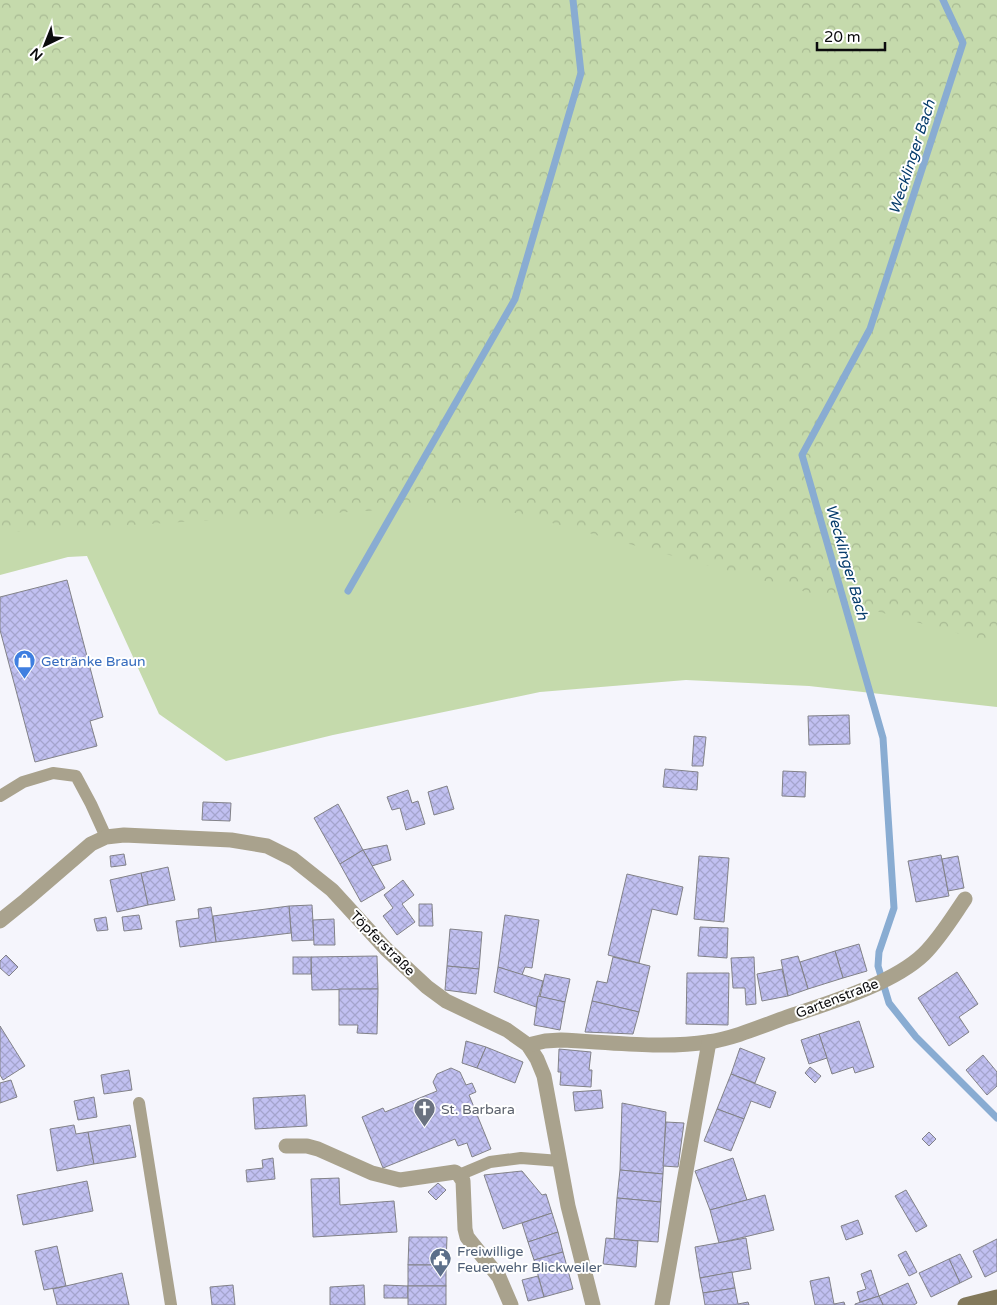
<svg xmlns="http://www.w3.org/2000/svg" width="997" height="1305" font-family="'Varela Round',sans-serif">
<defs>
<pattern id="forest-crowns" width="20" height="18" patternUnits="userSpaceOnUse" patternTransform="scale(1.25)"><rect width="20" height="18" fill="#c5daac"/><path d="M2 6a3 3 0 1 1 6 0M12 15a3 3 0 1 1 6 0" fill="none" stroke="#a8ba93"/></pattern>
<pattern id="building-cross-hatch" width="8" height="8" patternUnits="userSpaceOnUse" patternTransform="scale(1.25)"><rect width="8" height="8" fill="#c1c0f1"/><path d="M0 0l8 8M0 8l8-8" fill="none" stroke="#a4a4cd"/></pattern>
</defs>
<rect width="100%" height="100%" fill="#f5f5fc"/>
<path fill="#c5daac" d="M 0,0 L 997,0 L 997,707 L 809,686 L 686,680 L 540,692 L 333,735 L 226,761 L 159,714 L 87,556 L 68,557 L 0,575 Z"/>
<path fill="url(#forest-crowns)" d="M 0,0 L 997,0 L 997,644 L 482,504 L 0,533 Z"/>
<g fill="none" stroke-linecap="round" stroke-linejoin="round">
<g stroke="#89acd2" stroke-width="7">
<path d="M 943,0 L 963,43 L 870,329 L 802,455 L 883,738 L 894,908 L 879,952 L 878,966 L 889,1003 L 916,1037 L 997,1118"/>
<path d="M 348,591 L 515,299 L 581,73 L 573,0"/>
</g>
</g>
<g fill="url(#building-cross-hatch)" stroke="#828288">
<path d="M 67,580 L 103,717 L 90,721 L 97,746 L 35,762 L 0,630 L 0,597 Z"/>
<path d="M 849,715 L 850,744 L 809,745 L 808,716 Z"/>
<path d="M 694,736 L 706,737 L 703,766 L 692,766 Z"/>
<path d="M 665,769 L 698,772 L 697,790 L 663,787 Z"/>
<path d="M 783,771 L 806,772 L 805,797 L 782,796 Z"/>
<path d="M 447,786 L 454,809 L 434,815 L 428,792 Z"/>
<path d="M 408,790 L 412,803 L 418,801 L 425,824 L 406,830 L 400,808 L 392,810 L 387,797 Z"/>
<path d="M 203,802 L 231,803 L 230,821 L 202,820 Z"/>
<path d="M 338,804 L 363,850 L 340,864 L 314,818 Z"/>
<path d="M 387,845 L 391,860 L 372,866 L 363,850 Z"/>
<path d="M 363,850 L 385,888 L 361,902 L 340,864 Z"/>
<path d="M 124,854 L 126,865 L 111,867 L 110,856 Z"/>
<path d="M 941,855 L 949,896 L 916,902 L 908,861 Z"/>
<path d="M 699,856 L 729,858 L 724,922 L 694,919 Z"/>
<path d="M 958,856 L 964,888 L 948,891 L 942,859 Z"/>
<path d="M 168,867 L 175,900 L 148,905 L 141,873 Z"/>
<path d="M 141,873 L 148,905 L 117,912 L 110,880 Z"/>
<path d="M 627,874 L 683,887 L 677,915 L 652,909 L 639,963 L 608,955 Z"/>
<path d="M 403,880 L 414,895 L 402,904 L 415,922 L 397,935 L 383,916 L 393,908 L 384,895 Z"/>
<path d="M 419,904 L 432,904 L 433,926 L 419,926 Z"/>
<path d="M 312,905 L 314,940 L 292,941 L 289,906 Z"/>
<path d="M 289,906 L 291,933 L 216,942 L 213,916 Z"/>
<path d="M 211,907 L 216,942 L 180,947 L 176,921 L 199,918 L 198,909 Z"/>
<path d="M 139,915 L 142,929 L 124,931 L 122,917 Z"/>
<path d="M 505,915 L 539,920 L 532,968 L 525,967 L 522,975 L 498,967 Z"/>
<path d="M 106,917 L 108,930 L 97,931 L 94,919 Z"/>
<path d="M 334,919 L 335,945 L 314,945 L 313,920 Z"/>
<path d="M 700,927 L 728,928 L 727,958 L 698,956 Z"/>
<path d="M 450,929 L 482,932 L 479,969 L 447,966 Z"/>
<path d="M 859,944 L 867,971 L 843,978 L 835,951 Z"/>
<path d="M 835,951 L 843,978 L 808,989 L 800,962 Z"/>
<path d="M 6,955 L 18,967 L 9,976 L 0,968 L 0,961 Z"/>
<path d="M 377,956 L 378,989 L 312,990 L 311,957 Z"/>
<path d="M 798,956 L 808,989 L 788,996 L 781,960 Z"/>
<rect x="293" y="957" width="18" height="17"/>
<path d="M 613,957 L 650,966 L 639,1012 L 592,1001 L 597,981 L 607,983 Z"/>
<path d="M 754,957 L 756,1004 L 746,1005 L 745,988 L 733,988 L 731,958 Z"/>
<path d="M 447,966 L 479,969 L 476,994 L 445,990 Z"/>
<path d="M 498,967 L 543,981 L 536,1007 L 494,992 Z"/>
<path d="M 782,969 L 788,996 L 762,1001 L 757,974 Z"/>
<path d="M 957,972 L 978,1004 L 959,1017 L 969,1032 L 949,1046 L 918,998 Z"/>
<path d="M 687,973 L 729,973 L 728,1025 L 686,1024 Z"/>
<path d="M 545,974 L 570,979 L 565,1002 L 540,997 Z"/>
<path d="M 339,989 L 378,989 L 377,1034 L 357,1033 L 358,1025 L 339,1025 Z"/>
<path d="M 538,996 L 565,1002 L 560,1030 L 534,1025 Z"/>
<path d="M 592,1001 L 639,1012 L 633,1034 L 585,1032 Z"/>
<path d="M 859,1021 L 874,1067 L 855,1073 L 853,1067 L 832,1074 L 819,1034 Z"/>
<path d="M 0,1026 L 25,1066 L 3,1080 L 0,1075 Z"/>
<path d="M 819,1034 L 827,1058 L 809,1064 L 801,1040 Z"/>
<path d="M 466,1041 L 486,1047 L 477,1068 L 462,1063 Z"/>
<path d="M 486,1047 L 523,1062 L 515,1083 L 477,1068 Z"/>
<path d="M 740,1048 L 765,1058 L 755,1083 L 731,1074 Z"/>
<path d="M 559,1049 L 591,1052 L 589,1070 L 592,1070 L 591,1087 L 560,1085 L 561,1072 L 558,1072 Z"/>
<path d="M 983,1055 L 997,1072 L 997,1086 L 987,1095 L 966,1070 Z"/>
<path d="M 810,1067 L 821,1076 L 815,1083 L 805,1073 Z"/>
<path d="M 451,1068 L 460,1072 L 466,1085 L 472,1083 L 476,1092 L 469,1095 L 491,1149 L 472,1157 L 467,1143 L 458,1146 L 455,1139 L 383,1168 L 362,1117 L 383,1108 L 385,1112 L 437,1091 L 433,1082 L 437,1074 Z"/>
<path d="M 129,1070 L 132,1090 L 104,1094 L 101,1075 Z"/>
<path d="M 731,1074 L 776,1092 L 770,1108 L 751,1101 L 744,1119 L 717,1109 Z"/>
<path d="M 11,1080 L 17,1097 L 0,1103 L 0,1083 Z"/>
<path d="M 601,1090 L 603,1108 L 575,1111 L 573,1092 Z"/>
<path d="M 305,1095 L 307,1126 L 255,1129 L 253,1098 Z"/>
<path d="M 94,1097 L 97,1117 L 78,1120 L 74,1101 Z"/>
<path d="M 622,1103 L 666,1112 L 663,1174 L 620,1170 Z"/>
<path d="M 717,1109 L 744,1119 L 731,1151 L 704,1141 Z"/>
<path d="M 666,1122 L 684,1123 L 678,1167 L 663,1166 Z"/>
<path d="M 74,1125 L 76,1134 L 88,1132 L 94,1164 L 57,1171 L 50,1129 Z"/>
<path d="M 130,1125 L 136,1157 L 94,1164 L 88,1132 Z"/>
<path d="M 929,1132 L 936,1139 L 929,1146 L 922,1139 Z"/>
<path d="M 273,1158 L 275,1179 L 247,1182 L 246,1170 L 263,1168 L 262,1160 Z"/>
<path d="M 733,1158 L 747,1200 L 710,1210 L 695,1171 Z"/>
<path d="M 620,1170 L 663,1174 L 661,1202 L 617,1198 Z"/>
<path d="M 522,1171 L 542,1195 L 546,1194 L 552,1213 L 503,1229 L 484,1175 Z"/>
<path d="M 339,1178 L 340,1205 L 394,1201 L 397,1232 L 313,1237 L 311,1179 Z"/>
<path d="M 87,1181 L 93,1211 L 23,1225 L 17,1195 Z"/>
<path d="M 438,1183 L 446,1190 L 436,1200 L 428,1192 Z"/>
<path d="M 906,1190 L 927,1226 L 916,1232 L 895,1196 Z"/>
<path d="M 765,1195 L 774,1230 L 719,1243 L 710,1210 Z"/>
<path d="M 617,1198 L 661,1202 L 658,1242 L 614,1239 Z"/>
<path d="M 552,1213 L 558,1232 L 528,1242 L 522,1223 Z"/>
<path d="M 858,1220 L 863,1234 L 846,1240 L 841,1226 Z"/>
<path d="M 558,1232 L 563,1252 L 534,1260 L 528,1242 Z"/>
<path d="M 409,1237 L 447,1237 L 446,1265 L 408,1265 Z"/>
<path d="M 606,1238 L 638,1241 L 636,1267 L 603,1264 Z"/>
<path d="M 746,1238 L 751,1269 L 700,1278 L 695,1247 Z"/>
<path d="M 997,1239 L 997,1271 L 985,1277 L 973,1251 Z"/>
<path d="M 57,1246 L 66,1286 L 44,1290 L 35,1251 Z"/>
<path d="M 906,1251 L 917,1272 L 909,1276 L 898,1255 Z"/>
<path d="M 563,1252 L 573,1289 L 544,1297 L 534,1260 Z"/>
<path d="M 960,1254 L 972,1277 L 960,1283 L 949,1259 Z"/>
<path d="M 949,1259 L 960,1283 L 931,1297 L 919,1273 Z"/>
<rect x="408" y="1265" width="38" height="21"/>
<path d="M 871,1270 L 879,1296 L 860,1302 L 857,1292 L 866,1289 L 861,1274 Z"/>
<path d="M 732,1272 L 735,1288 L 703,1293 L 700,1278 Z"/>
<path d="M 122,1273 L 129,1305 L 57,1305 L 53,1289 Z"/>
<path d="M 538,1276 L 544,1297 L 528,1301 L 522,1280 Z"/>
<path d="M 829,1277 L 834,1304 L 844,1302 L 845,1305 L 815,1305 L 810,1281 Z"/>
<path d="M 908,1283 L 917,1303 L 914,1305 L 883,1305 L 879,1296 Z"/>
<path d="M 233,1285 L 235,1305 L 212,1305 L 210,1287 Z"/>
<path d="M 364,1285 L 365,1305 L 330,1305 L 330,1287 Z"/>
<path d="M 384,1285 L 408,1286 L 408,1298 L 384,1298 Z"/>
<rect x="408" y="1286" width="38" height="19"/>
<path d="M 735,1288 L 738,1304 L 748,1302 L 749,1305 L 705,1305 L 703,1293 Z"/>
<path d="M 879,1296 L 883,1305 L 855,1305 L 855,1304 Z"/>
</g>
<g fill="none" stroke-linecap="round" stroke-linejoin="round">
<g stroke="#a9a28d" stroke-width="12">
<path d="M 0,796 L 23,782 L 53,773 L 76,776 L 91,804 L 106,837"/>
<path d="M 139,1103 L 171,1305"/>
<path d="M 459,1175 L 490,1162 L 521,1158 L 560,1161"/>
</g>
<g stroke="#a9a28d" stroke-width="15">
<path d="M 0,921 L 26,900 L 91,844 L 106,837 L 124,835 L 231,840 L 267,846 L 293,859 L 332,890 L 386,949 L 427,987 L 446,1001 L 507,1030 L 528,1045 L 537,1059 L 544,1076 L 568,1206 L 593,1305"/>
<path d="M 528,1045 L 545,1041 L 561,1040 C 607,1042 662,1049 708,1042 C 735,1038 762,1026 787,1017 C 828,1003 893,984 924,954 C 940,938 952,918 965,899"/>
<path d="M 286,1146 L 307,1146 L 318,1149 L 372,1173 L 400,1180 L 455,1172 L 459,1175 L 463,1181 L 465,1229 L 467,1237 L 499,1277 L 511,1305"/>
<path d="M 662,1305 L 709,1042"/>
</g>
<path stroke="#83795b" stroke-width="15" d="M 965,1305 L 997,1297"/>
</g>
<defs>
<symbol id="shop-pin" viewBox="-11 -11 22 30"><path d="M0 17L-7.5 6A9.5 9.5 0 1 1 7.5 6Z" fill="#3f7fe0" stroke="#fff"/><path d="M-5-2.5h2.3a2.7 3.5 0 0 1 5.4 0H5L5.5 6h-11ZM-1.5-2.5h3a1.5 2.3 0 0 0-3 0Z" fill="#fff"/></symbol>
<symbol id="church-pin" viewBox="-11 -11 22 30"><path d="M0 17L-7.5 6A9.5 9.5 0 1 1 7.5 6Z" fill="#6b7280" stroke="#fff"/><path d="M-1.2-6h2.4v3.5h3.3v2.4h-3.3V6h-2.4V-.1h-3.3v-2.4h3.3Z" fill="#fff"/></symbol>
<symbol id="civic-pin" viewBox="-11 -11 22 30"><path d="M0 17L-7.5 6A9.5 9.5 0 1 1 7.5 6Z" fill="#5c6f8a" stroke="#fff"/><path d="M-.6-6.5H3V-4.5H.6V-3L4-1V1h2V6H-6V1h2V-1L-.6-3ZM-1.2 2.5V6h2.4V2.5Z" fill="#fff"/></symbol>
</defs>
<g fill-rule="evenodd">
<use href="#shop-pin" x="12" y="648" width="25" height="34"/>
<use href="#church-pin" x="412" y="1096" width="25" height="34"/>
<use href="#civic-pin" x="428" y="1246" width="25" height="34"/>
</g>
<g text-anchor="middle" stroke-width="4" stroke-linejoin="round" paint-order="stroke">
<g font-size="14" fill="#366cbe" stroke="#fff" text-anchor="start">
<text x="41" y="666">Getränke Braun</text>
</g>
<g font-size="14" fill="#0b0b0d" stroke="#fff">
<text transform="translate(383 943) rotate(45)" y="5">Töpferstraße</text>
<text transform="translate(837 998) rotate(-21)" y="5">Gartenstraße</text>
</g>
<g font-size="14" fill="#5b616d" stroke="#fff" text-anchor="start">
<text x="441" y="1114">St. Barbara</text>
</g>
<g font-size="14" fill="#4e5e75" stroke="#fff" text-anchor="start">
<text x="457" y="1256">Freiwillige<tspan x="457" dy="16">Feuerwehr Blickweiler</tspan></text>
</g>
<g font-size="15" font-style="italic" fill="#063c6c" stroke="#fff">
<text transform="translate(912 157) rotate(-72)" y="5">Wecklinger Bach</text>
<text transform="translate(847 562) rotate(74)" y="5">Wecklinger Bach</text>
</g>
</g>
<g transform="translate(45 45) rotate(223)" stroke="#ffffff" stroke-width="4" paint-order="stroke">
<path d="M0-4L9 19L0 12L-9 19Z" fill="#0b0b0d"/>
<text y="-8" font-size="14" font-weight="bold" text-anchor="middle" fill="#0b0b0d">N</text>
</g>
<path d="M817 42v8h68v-8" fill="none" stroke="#0b0b0d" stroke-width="2.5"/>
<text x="824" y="42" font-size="15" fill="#0b0b0d" stroke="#ffffff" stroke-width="4" paint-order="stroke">20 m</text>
</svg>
